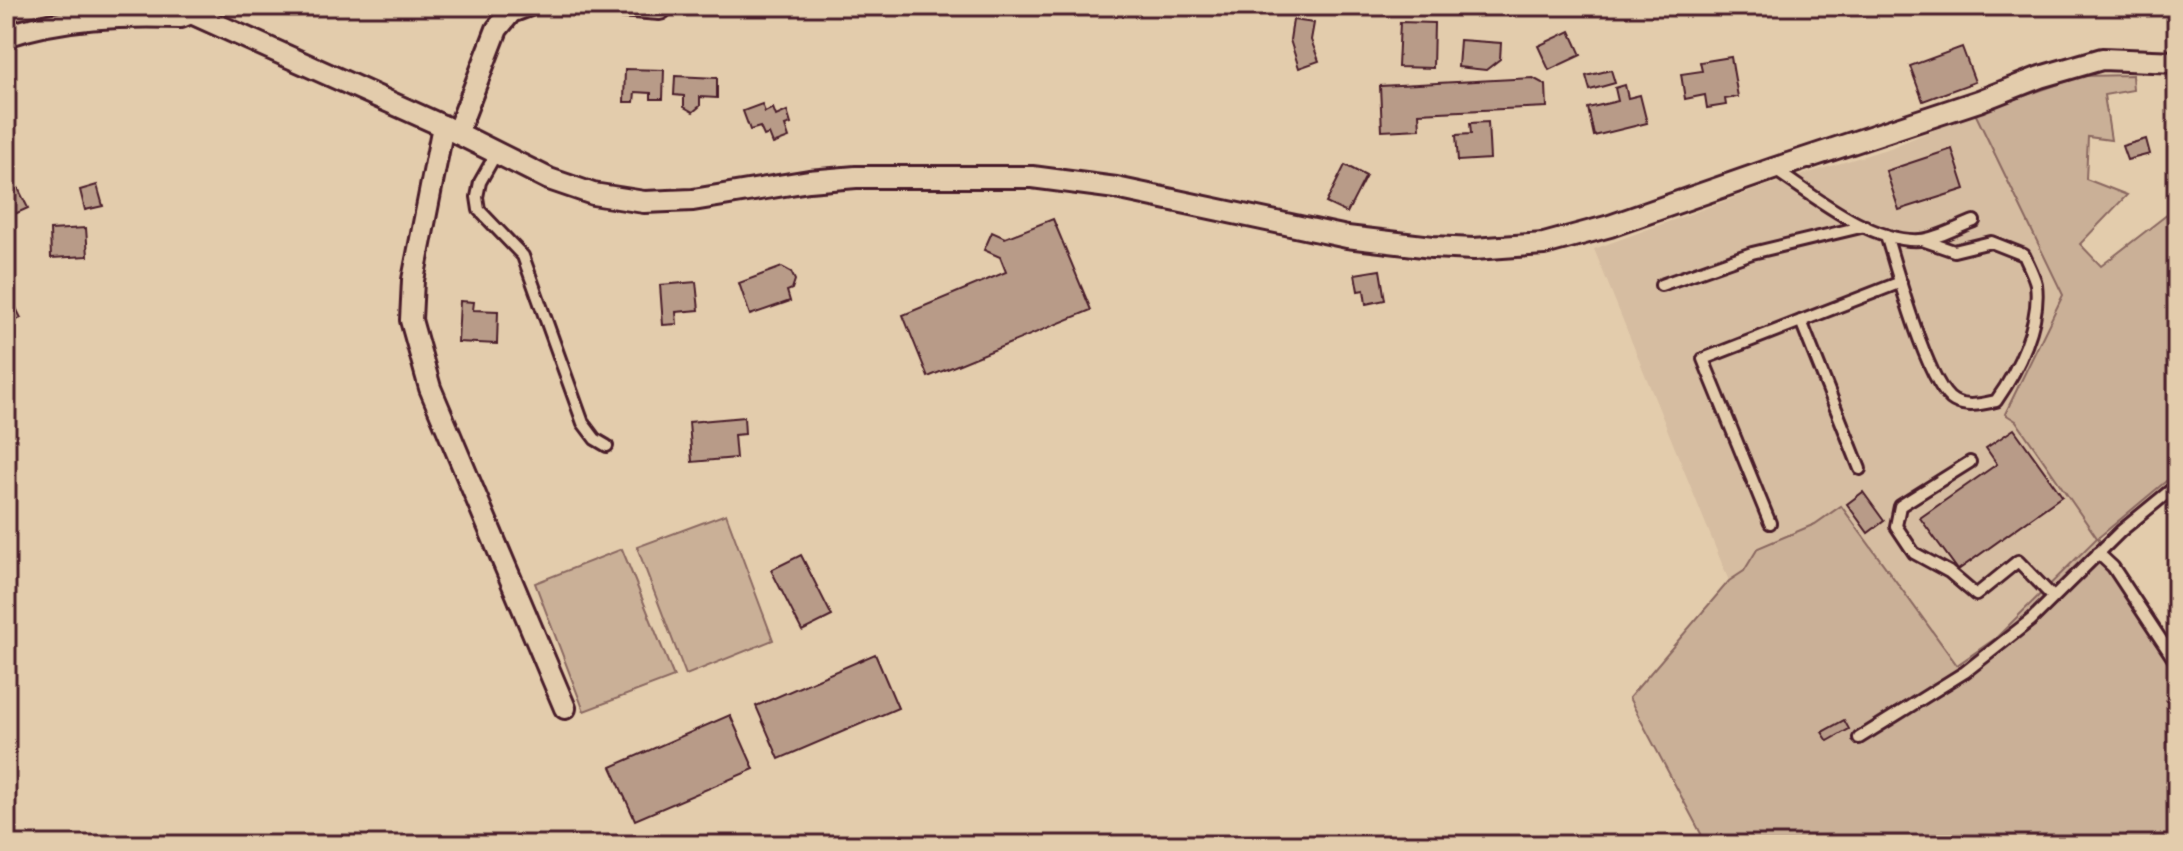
<svg xmlns="http://www.w3.org/2000/svg" width="2183" height="851" font-family="Caveat,sans-serif">
<rect width="100%" height="100%" fill="#e3ccac"/>
<filter id="ink" filterUnits="userSpaceOnUse"><feTurbulence type="fractalNoise" baseFrequency=".0125" numOctaves="2"/><feDisplacementMap in="SourceGraphic" scale="16" xChannelSelector="R" yChannelSelector="G"/><feConvolveMatrix kernelMatrix="1 2 1 2 8 2 1 2 1" color-interpolation-filters="sRGB"/></filter>
<g filter="url(#ink)">
<path fill="#d6bda1" d="M 1975,113 L 2063,295 L 2005,414 L 2016,421 L 2098,538 L 1996,638 L 1957,666 L 1841,507 L 1815,524 L 1758,548 L 1744,571 L 1729,581 L 1594,249 L 1766,186 L 1890,148 Z"/>
<g fill="#cab097" stroke="#8a6861" stroke-width="2">
<path d="M 2132,75 L 2133,90 L 2104,95 L 2111,140 L 2088,137 L 2086,179 L 2127,195 L 2080,244 L 2101,266 L 2177,207 L 2177,472 L 2098,538 L 2177,662 L 2177,845 L 1707,845 L 1629,698 L 1729,581 L 1744,571 L 1758,548 L 1815,524 L 1841,506 L 1957,665 L 1996,638 L 2097,538 L 2016,421 L 2005,414 L 2063,295 L 1975,113 L 2082,76 Z"/>
<path d="M 726,514 L 773,640 L 686,675 L 637,547 Z"/>
<path d="M 622,549 L 674,677 L 584,711 L 535,583 Z"/>
</g>
<g fill="#b89b88" stroke="#4a1f2b" stroke-width="2">
<path d="M 1293,20 L 1314,23 L 1311,40 L 1319,61 L 1299,68 L 1290,40 Z"/>
<path d="M 1400,22 L 1434,23 L 1433,68 L 1398,67 Z"/>
<path d="M 1570,31 L 1581,55 L 1549,70 L 1538,46 Z"/>
<path d="M 1460,40 L 1501,43 L 1500,59 L 1486,70 L 1458,67 Z"/>
<path d="M 1962,47 L 1975,82 L 1923,101 L 1910,66 Z"/>
<path d="M 1731,57 L 1738,97 L 1725,99 L 1726,105 L 1707,108 L 1705,95 L 1685,99 L 1681,74 L 1702,71 L 1700,62 Z"/>
<path d="M 625,69 L 664,70 L 663,99 L 651,99 L 651,93 L 635,92 L 634,102 L 624,102 Z"/>
<path d="M 1611,70 L 1615,83 L 1590,90 L 1586,76 Z"/>
<path d="M 675,76 L 717,78 L 717,98 L 700,97 L 700,106 L 693,112 L 684,107 L 684,96 L 674,95 Z"/>
<path d="M 1533,78 L 1546,85 L 1547,107 L 1419,113 L 1420,129 L 1382,131 L 1380,86 Z"/>
<path d="M 1625,85 L 1628,98 L 1640,95 L 1647,123 L 1594,136 L 1588,108 L 1618,101 L 1615,88 Z"/>
<path d="M 762,104 L 765,112 L 773,108 L 776,116 L 787,111 L 791,124 L 785,126 L 789,138 L 773,144 L 769,134 L 764,136 L 760,127 L 750,130 L 743,111 Z"/>
<path d="M 1488,122 L 1490,159 L 1458,161 L 1456,135 L 1471,134 L 1470,123 Z"/>
<path d="M 2177,131 L 2177,154 L 2174,154 L 2172,132 Z"/>
<path d="M 2146,139 L 2150,154 L 2127,160 L 2122,146 Z"/>
<path d="M 1952,149 L 1965,189 L 1899,210 L 1886,171 Z"/>
<path d="M 1345,165 L 1366,176 L 1347,213 L 1326,203 Z"/>
<path d="M 11,174 L 28,208 L 6,218 L 6,177 Z"/>
<path d="M 97,185 L 103,206 L 85,210 L 80,190 Z"/>
<path d="M 1053,219 L 1091,310 L 928,377 L 903,315 L 1006,272 L 1000,257 L 984,250 L 992,232 L 1005,238 Z"/>
<path d="M 86,228 L 88,256 L 51,258 L 50,230 Z"/>
<path d="M 782,267 L 791,272 L 795,280 L 792,289 L 787,291 L 790,301 L 750,315 L 739,283 Z"/>
<path d="M 1380,270 L 1385,300 L 1366,304 L 1364,290 L 1358,291 L 1355,274 Z"/>
<path d="M 696,282 L 699,310 L 676,312 L 677,324 L 663,325 L 660,285 Z"/>
<path d="M 12,300 L 21,318 L 8,324 L 6,304 Z"/>
<path d="M 460,301 L 474,302 L 473,310 L 498,311 L 497,344 L 458,342 Z"/>
<path d="M 744,417 L 745,434 L 734,435 L 736,458 L 692,462 L 689,422 Z"/>
<path d="M 2014,429 L 2062,496 L 1958,570 L 1920,518 L 1997,464 L 1986,448 Z"/>
<path d="M 1863,492 L 1884,521 L 1868,533 L 1847,504 Z"/>
<path d="M 801,555 L 832,616 L 802,631 L 771,570 Z"/>
<path d="M 875,654 L 898,708 L 779,759 L 756,706 Z"/>
<path d="M 730,715 L 754,769 L 635,820 L 611,767 Z"/>
<path d="M 1844,720 L 1849,729 L 1828,741 L 1822,732 Z"/>
</g>
<g fill="none" stroke-linecap="round" stroke-linejoin="round">
<defs>
<g id="service">
<path d="M 497,152 L 480,182 L 477,197 L 479,210 L 523,256 L 583,423 L 595,439 L 607,446"/>
<path d="M 1775,170 C 1814,196 1871,243 1920,240 C 1937,239 1958,227 1974,221"/>
<path d="M 1886,235 C 1896,267 1928,387 1954,401 C 1967,408 1982,404 1996,401 C 2018,370 2041,323 2036,284 C 2034,275 2028,264 2024,255 L 1991,242 L 1954,251 L 1922,240"/>
<path d="M 1661,285 L 1752,253 L 1865,226"/>
<path d="M 1801,321 L 1860,469"/>
<path d="M 1970,462 L 1900,506 L 1896,526 L 1914,553 L 1949,572 L 1976,595 L 2018,561 L 2053,597"/>
<path d="M 1770,523 L 1703,359 L 1901,282"/>
<path d="M 2098,553 L 2113,567 L 2177,664"/>
<path d="M 1859,738 L 1965,672 L 2031,620 L 2121,531 L 2177,485"/>
</g>
<g id="minor">
<path d="M 620,6 L 660,9"/>
<path d="M 191,13 L 443,126 L 549,179 L 593,194 L 644,202 L 693,200 L 809,181 L 856,177 L 1032,177 L 1116,188 L 1347,237 L 1432,247 L 1474,249 L 1544,244 L 1610,226 L 1773,169 L 1979,101 L 2040,77 L 2102,59 L 2177,62"/>
<path d="M 6,36 C 63,17 121,15 181,17 L 191,13 L 194,6"/>
<path d="M 443,126 L 413,280 L 411,320 L 430,388 L 565,708"/>
<path d="M 457,133 L 497,29 L 511,12 L 527,6"/>
</g>
</defs>
<use href="#service" stroke="#4a1f2b" stroke-width="16"/>
<use href="#minor" stroke="#4a1f2b" stroke-width="26"/>
<use href="#service" stroke="#e3ccac" stroke-width="10"/>
<use href="#minor" stroke="#e3ccac" stroke-width="20"/>
</g>
</g>
<rect width="2183" height="851" fill="none" stroke="#e3ccac" stroke-width="32"/>
<rect x="16" y="16" width="2151" height="819" fill="none" stroke="#4a1f2b" stroke-width="3" filter="url(#ink)"/>
</svg>
